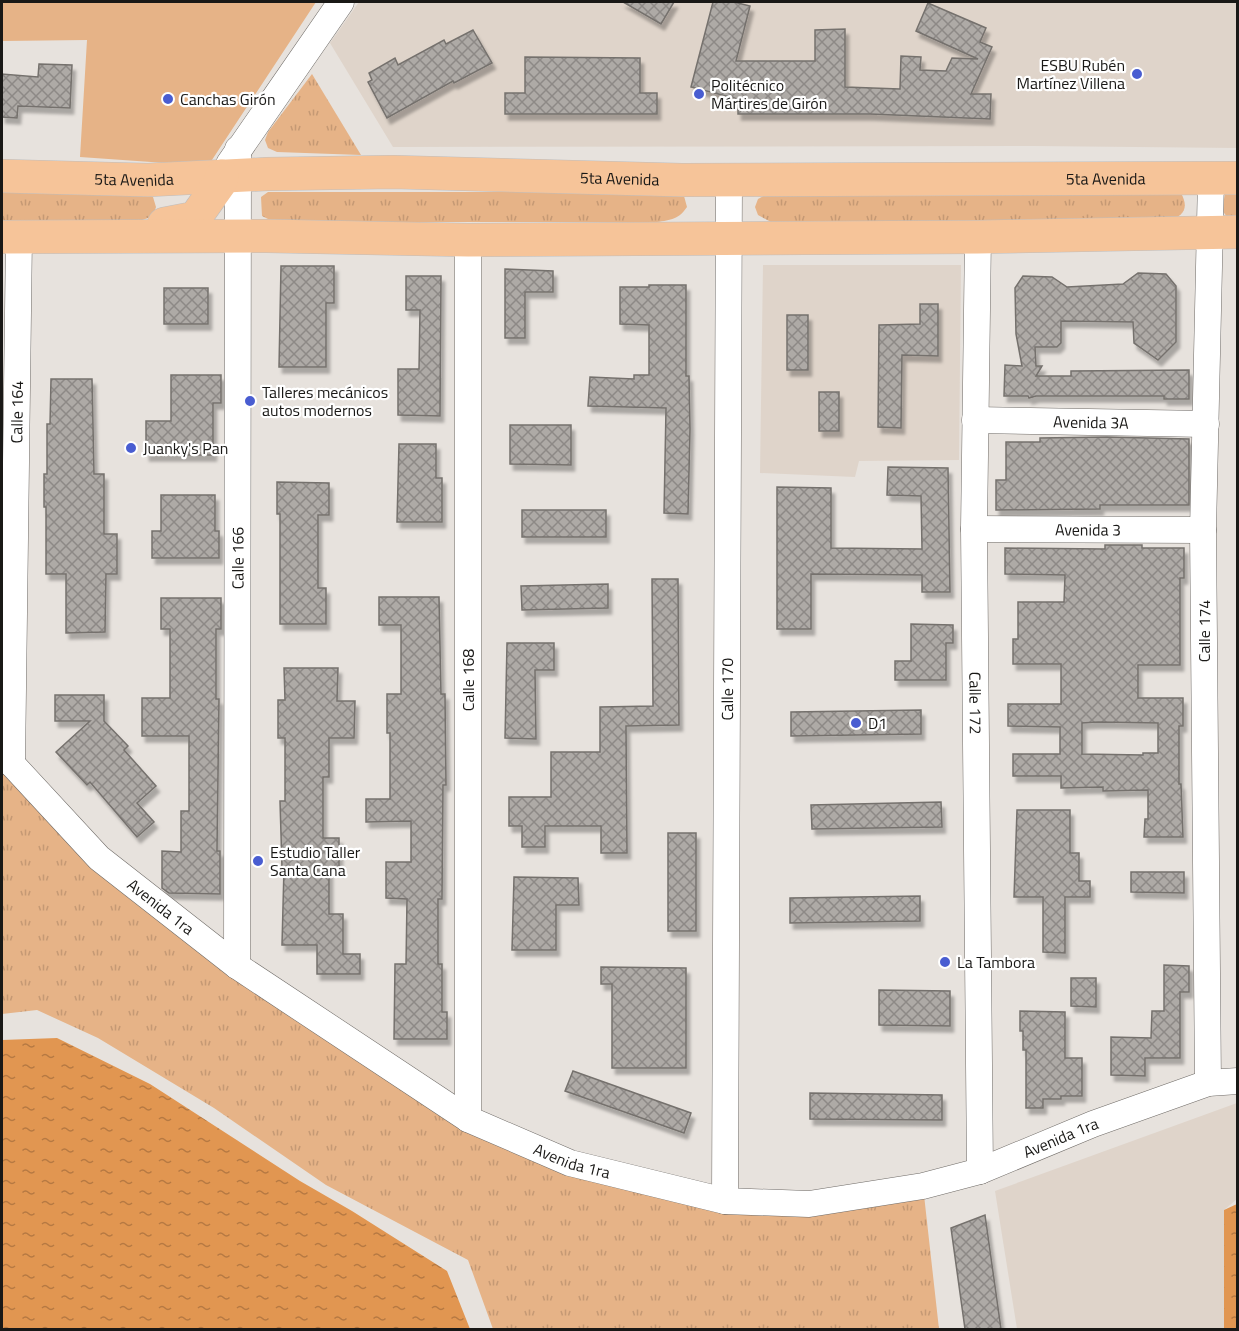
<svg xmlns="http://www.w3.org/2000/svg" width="1239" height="1331" font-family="'Titillium Web',sans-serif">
<defs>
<pattern id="grass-tufts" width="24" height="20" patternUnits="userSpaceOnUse" patternTransform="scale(1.5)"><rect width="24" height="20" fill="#e6b387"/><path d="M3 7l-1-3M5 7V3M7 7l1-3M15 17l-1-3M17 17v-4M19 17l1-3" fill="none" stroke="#c59974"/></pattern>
<pattern id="water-ripples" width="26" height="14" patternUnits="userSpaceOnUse" patternTransform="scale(1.5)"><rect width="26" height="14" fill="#e19651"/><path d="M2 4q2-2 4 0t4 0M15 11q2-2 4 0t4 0" fill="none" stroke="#b67942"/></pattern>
<pattern id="building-cross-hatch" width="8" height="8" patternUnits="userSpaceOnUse" patternTransform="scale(1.5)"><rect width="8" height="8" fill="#aeaaa6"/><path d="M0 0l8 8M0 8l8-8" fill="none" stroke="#8d8986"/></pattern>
<filter id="shadow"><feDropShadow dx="3.5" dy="6" stdDeviation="1.5" flood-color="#0004"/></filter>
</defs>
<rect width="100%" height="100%" fill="#e7e2dd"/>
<g fill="#dfd4ca">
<path d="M 359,2 L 1237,2 L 1237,148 L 1034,146 L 393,147 L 330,43 Z"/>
<path d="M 763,265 L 961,265 L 959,460 L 859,461 L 855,477 L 760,473 Z"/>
<path d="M 1237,1103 L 1237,1199 L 1224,1210 L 1224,1329 L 1017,1329 L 995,1191 Z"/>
</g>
<g fill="url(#grass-tufts)">
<path d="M 312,74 L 361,155 L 277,152 L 268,148 L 265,140 L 268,132 Z"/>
<path d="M 2,190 L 133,192 L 153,197 L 156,207 L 153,216 L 140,221 L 2,222 Z"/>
<path d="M 1237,191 L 1237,220 L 1227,217 L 1222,210 L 1225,194 Z"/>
<path d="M 268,192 L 675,192 L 684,196 L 687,207 C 679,219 671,220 657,222 L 274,222 L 262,216 L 261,197 Z"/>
<path d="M 769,193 L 1181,193 C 1189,208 1184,215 1170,221 L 773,223 L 758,215 L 755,207 L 758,199 Z"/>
<path d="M 2,747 L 99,858 L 468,1119 L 725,1201 L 923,1186 L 939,1329 L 493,1329 L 468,1260 L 326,1185 L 214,1108 L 98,1038 L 37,1010 L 2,1014 Z"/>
</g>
<path fill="#e6b387" d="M 2,2 L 316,2 L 208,166 L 80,157 L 87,40 L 2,41 Z"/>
<g fill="url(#water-ripples)">
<path d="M 57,1038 L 150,1084 L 300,1181 L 352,1211 L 447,1271 L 470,1329 L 2,1329 L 2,1040 Z"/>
<path d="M 1237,1204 L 1237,1329 L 1224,1329 L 1224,1210 Z"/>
</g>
<g fill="url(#building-cross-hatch)" stroke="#75716d" stroke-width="1.5" fill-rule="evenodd" filter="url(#shadow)">
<path d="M 623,2 L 674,2 L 661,24 Z"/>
<path d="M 713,2 L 734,2 L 750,6 L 736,61 L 815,61 L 815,30 L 845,29 L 845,87 L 900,89 L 901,56 L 921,57 L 920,70 L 946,71 L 952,58 L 978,59 L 916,31 L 928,3 L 986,28 L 980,42 L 992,47 L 971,94 L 991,94 L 990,119 L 870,114 L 738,114 L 738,99 L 691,87 Z"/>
<path d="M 473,30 L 492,63 L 454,83 L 453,81 L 387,118 L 368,82 L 372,80 L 369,73 L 395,58 L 398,65 L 444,40 L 446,44 Z"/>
<path d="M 525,57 L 640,58 L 640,93 L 657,93 L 657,114 L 505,114 L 505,93 L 525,93 Z"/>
<path d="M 39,64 L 72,65 L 70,108 L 18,106 L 17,118 L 2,117 L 2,74 L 38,77 Z"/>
<path d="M 281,266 L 334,266 L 334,303 L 326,303 L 326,367 L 279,367 Z"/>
<path d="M 505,269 L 553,271 L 553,292 L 525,292 L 525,338 L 505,338 Z"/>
<path d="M 1138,273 L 1166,274 L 1176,286 L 1176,342 L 1158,360 L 1134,343 L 1133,322 L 1061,321 L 1061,343 L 1057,347 L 1035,347 L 1036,366 L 1042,366 L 1036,376 L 1071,376 L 1071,371 L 1189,370 L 1189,399 L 1164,399 L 1164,396 L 1036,396 L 1029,398 L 1028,396 L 1004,396 L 1005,365 L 1022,366 L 1016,334 L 1015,288 L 1023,276 L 1052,277 L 1067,287 L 1123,284 Z"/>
<path d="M 406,276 L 441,276 L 440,416 L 398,415 L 398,369 L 419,369 L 420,310 L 406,310 Z"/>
<path d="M 649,285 L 686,285 L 686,376 L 689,376 L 690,429 L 688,514 L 664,513 L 666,408 L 588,406 L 590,377 L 634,379 L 634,375 L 649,375 L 649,325 L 620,324 L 620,287 L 649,287 Z"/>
<rect x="164" y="288" width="44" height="36"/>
<path d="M 920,304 L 938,304 L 938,356 L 902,355 L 901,428 L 878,427 L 879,325 L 920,324 Z"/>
<rect x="787" y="315" width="21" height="55"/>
<path d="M 171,375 L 221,375 L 221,403 L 213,403 L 213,455 L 146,455 L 146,421 L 171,421 Z"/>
<path d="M 51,379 L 92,379 L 94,474 L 104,474 L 104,534 L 117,534 L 117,574 L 106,574 L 105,632 L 66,633 L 66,574 L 46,574 L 46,507 L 44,507 L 44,474 L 47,474 L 47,424 L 50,424 Z"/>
<rect x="819" y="392" width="20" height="39"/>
<path d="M 510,425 L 571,425 L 571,465 L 510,464 Z"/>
<path d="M 1107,437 L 1189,439 L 1189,505 L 1100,505 L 1100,509 L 996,510 L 996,480 L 1006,480 L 1006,442 L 1040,442 L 1040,438 Z"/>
<path d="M 399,444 L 436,444 L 436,478 L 442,478 L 442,522 L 397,522 Z"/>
<path d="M 888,467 L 948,468 L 950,592 L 922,592 L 922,575 L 811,574 L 811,629 L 777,629 L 777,487 L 831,488 L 831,548 L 922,549 L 921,496 L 887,495 Z"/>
<path d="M 277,482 L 329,483 L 329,515 L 318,515 L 318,588 L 326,588 L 326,624 L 280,624 L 280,514 L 277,514 Z"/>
<path d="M 161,495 L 215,495 L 215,531 L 219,531 L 219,558 L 152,558 L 152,531 L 161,531 Z"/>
<rect x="522" y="510" width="84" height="27"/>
<path d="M 1105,545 L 1142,545 L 1142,548 L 1184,548 L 1184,578 L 1180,578 L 1180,665 L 1138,665 L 1138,698 L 1183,698 L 1183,726 L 1179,726 L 1179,784 L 1181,784 L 1183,837 L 1144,837 L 1145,819 L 1148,819 L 1148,790 L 1103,791 L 1103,787 L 1061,788 L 1061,776 L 1013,776 L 1013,754 L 1060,754 L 1060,727 L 1008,726 L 1008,704 L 1061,704 L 1061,664 L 1013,664 L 1013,639 L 1018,639 L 1018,602 L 1064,602 L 1065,575 L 1005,574 L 1005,548 L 1105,549 ZM 1098,722 L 1158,723 L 1158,753 L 1143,753 L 1143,755 L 1082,754 L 1082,723 Z"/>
<path d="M 652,579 L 678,579 L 679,725 L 626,726 L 627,853 L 601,853 L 601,826 L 545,826 L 545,847 L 522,847 L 522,826 L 509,826 L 509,797 L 551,797 L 551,752 L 600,752 L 600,707 L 653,706 Z"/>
<path d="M 608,584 L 608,608 L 522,610 L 521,586 Z"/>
<path d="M 379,597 L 439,597 L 441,694 L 445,694 L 446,785 L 443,785 L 442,899 L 438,899 L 438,964 L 442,964 L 442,1012 L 447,1012 L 447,1039 L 394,1039 L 395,964 L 406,964 L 407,899 L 386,898 L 386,862 L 411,862 L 411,821 L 366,822 L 366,799 L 390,799 L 390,733 L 387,733 L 387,694 L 401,694 L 401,625 L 379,625 Z"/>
<path d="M 161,598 L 221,598 L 221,629 L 216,629 L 216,699 L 219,699 L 217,851 L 220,851 L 220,894 L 169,893 L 162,888 L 162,851 L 181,852 L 181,811 L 189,811 L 189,736 L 142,736 L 142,698 L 170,698 L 170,629 L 161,629 Z"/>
<path d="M 911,624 L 953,625 L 953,643 L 946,643 L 946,680 L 895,680 L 895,661 L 911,661 Z"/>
<path d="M 507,643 L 554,643 L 554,670 L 535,670 L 536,739 L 505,738 Z"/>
<path d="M 284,668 L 338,668 L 337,701 L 355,701 L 354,738 L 329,738 L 329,777 L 323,777 L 323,838 L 339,838 L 339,868 L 329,868 L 329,914 L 343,914 L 343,954 L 360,954 L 360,974 L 317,974 L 317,945 L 282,945 L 284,868 L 282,868 L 280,801 L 285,801 L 285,738 L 278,738 L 278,700 L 285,700 Z"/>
<path d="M 55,695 L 104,695 L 104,721 L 128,746 L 124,750 L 156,786 L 137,803 L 154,822 L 137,837 L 90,782 L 87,785 L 56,752 L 90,721 L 55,721 Z"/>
<path d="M 921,710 L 921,734 L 791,736 L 791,712 Z"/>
<path d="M 941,802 L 942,827 L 812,829 L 811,805 Z"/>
<path d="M 1017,810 L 1070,810 L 1070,853 L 1079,853 L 1079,881 L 1090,881 L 1090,897 L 1065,897 L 1065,953 L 1043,952 L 1043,897 L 1014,897 Z"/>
<rect x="668" y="833" width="28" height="98"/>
<path d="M 1131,872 L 1184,872 L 1184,893 L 1131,892 Z"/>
<path d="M 514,877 L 578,878 L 579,905 L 556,905 L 556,950 L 512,950 Z"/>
<path d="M 920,896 L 920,921 L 790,923 L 790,898 Z"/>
<path d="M 1164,965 L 1189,966 L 1189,992 L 1180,992 L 1180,1058 L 1145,1058 L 1145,1076 L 1111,1075 L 1111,1037 L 1151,1038 L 1152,1011 L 1164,1011 Z"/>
<path d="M 601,967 L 686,968 L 686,1068 L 612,1068 L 612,984 L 601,984 Z"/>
<path d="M 1071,978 L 1096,978 L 1096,1007 L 1071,1006 Z"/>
<path d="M 879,990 L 950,991 L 950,1026 L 879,1025 Z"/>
<path d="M 1020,1011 L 1065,1012 L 1065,1058 L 1082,1058 L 1082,1096 L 1061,1096 L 1061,1099 L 1043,1099 L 1043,1108 L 1026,1108 L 1026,1050 L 1023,1050 L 1023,1031 L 1020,1031 Z"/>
<path d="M 573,1071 L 691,1113 L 684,1133 L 565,1091 Z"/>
<path d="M 810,1093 L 942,1095 L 942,1120 L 810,1119 Z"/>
<path d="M 985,1215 L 1001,1329 L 965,1329 L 951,1228 Z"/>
</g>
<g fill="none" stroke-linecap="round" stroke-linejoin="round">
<defs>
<g id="minor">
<path d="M 229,164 L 341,2"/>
<path id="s1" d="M 978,237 L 974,529 L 980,1171"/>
<path d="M 468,240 L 468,1119"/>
<path id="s2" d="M 975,420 L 1206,424"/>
<path id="s3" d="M 974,529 L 1203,530"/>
<path id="s4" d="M 2,750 L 12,764 L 99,858 L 237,966 L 468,1119 L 570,1163 L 725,1201 L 809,1204 L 923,1186 L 980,1171 L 1093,1124 L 1208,1083 L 1238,1081"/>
<path id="s5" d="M 12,764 L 19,237"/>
<path id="s6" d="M 237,966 L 238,149"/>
<path d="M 1208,1083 L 1203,530 L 1211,179"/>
<path id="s7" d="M 725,1201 L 729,180"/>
</g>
<g id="highway">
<path id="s8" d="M 2,176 L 148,180 L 267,174 L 393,172 L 682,180 L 1238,178"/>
<path d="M 164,224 L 195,218 L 220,183 L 222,176"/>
<path d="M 2,237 L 267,236 L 468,240 L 978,237 L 1238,232"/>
</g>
</defs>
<use href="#minor" stroke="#6f6b67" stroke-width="27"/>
<use href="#highway" stroke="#bfbebe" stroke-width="34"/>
<use href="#minor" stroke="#fff" stroke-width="26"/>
<use href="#highway" stroke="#f6c499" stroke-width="33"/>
</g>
<g fill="#495dd1" stroke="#fff" stroke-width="2">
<circle cx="1137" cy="74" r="6"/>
<circle cx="699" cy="94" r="6"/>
<circle cx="168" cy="99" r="6"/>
<circle cx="250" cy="401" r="6"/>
<circle cx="131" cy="448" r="6"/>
<circle cx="856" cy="723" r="6"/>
<circle cx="258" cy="861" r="6"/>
<circle cx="945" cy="962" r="6"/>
</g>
<g text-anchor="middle" stroke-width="4.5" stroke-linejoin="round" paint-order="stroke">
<g font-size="16" fill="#191816" stroke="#fff" text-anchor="start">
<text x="1125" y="71" text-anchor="end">ESBU Rubén<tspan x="1125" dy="18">Martínez Villena</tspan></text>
<text x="711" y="91">Politécnico<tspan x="711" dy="18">Mártires de Girón</tspan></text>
<text x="180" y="105">Canchas Girón</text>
<text x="262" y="398">Talleres mecánicos<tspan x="262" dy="18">autos modernos</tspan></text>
<text x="143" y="454">Juanky's Pan</text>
<text x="868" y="729">D1</text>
<text x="270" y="858">Estudio Taller<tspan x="270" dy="18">Santa Cana</tspan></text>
<text x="957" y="968">La Tambora</text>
</g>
<g font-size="16" fill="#191816" stroke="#fff">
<text dy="6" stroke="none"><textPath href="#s8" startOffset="132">5ta Avenida</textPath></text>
<text dy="6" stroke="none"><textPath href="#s8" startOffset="618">5ta Avenida</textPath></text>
<text dy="6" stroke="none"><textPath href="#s8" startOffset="1104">5ta Avenida</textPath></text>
<text dy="6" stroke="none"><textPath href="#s5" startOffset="352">Calle 164</textPath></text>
<text dy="6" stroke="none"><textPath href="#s2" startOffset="116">Avenida 3A</textPath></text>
<text dy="6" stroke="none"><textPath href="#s3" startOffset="114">Avenida 3</textPath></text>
<text dy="6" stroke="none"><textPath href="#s6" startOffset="408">Calle 166</textPath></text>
<text transform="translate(1204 631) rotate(-90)" y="6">Calle 174</text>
<text transform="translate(468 680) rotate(-90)" y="6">Calle 168</text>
<text dy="6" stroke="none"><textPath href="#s7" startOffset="512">Calle 170</textPath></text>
<text dy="6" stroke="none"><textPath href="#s1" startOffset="466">Calle 172</textPath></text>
<text dy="6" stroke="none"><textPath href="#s4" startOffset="224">Avenida 1ra</textPath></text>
<text dy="6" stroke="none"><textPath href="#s4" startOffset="1214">Avenida 1ra</textPath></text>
<text dy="6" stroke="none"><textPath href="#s4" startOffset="710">Avenida 1ra</textPath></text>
</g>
</g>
<rect width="1239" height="1331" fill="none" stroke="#191816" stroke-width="6"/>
</svg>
